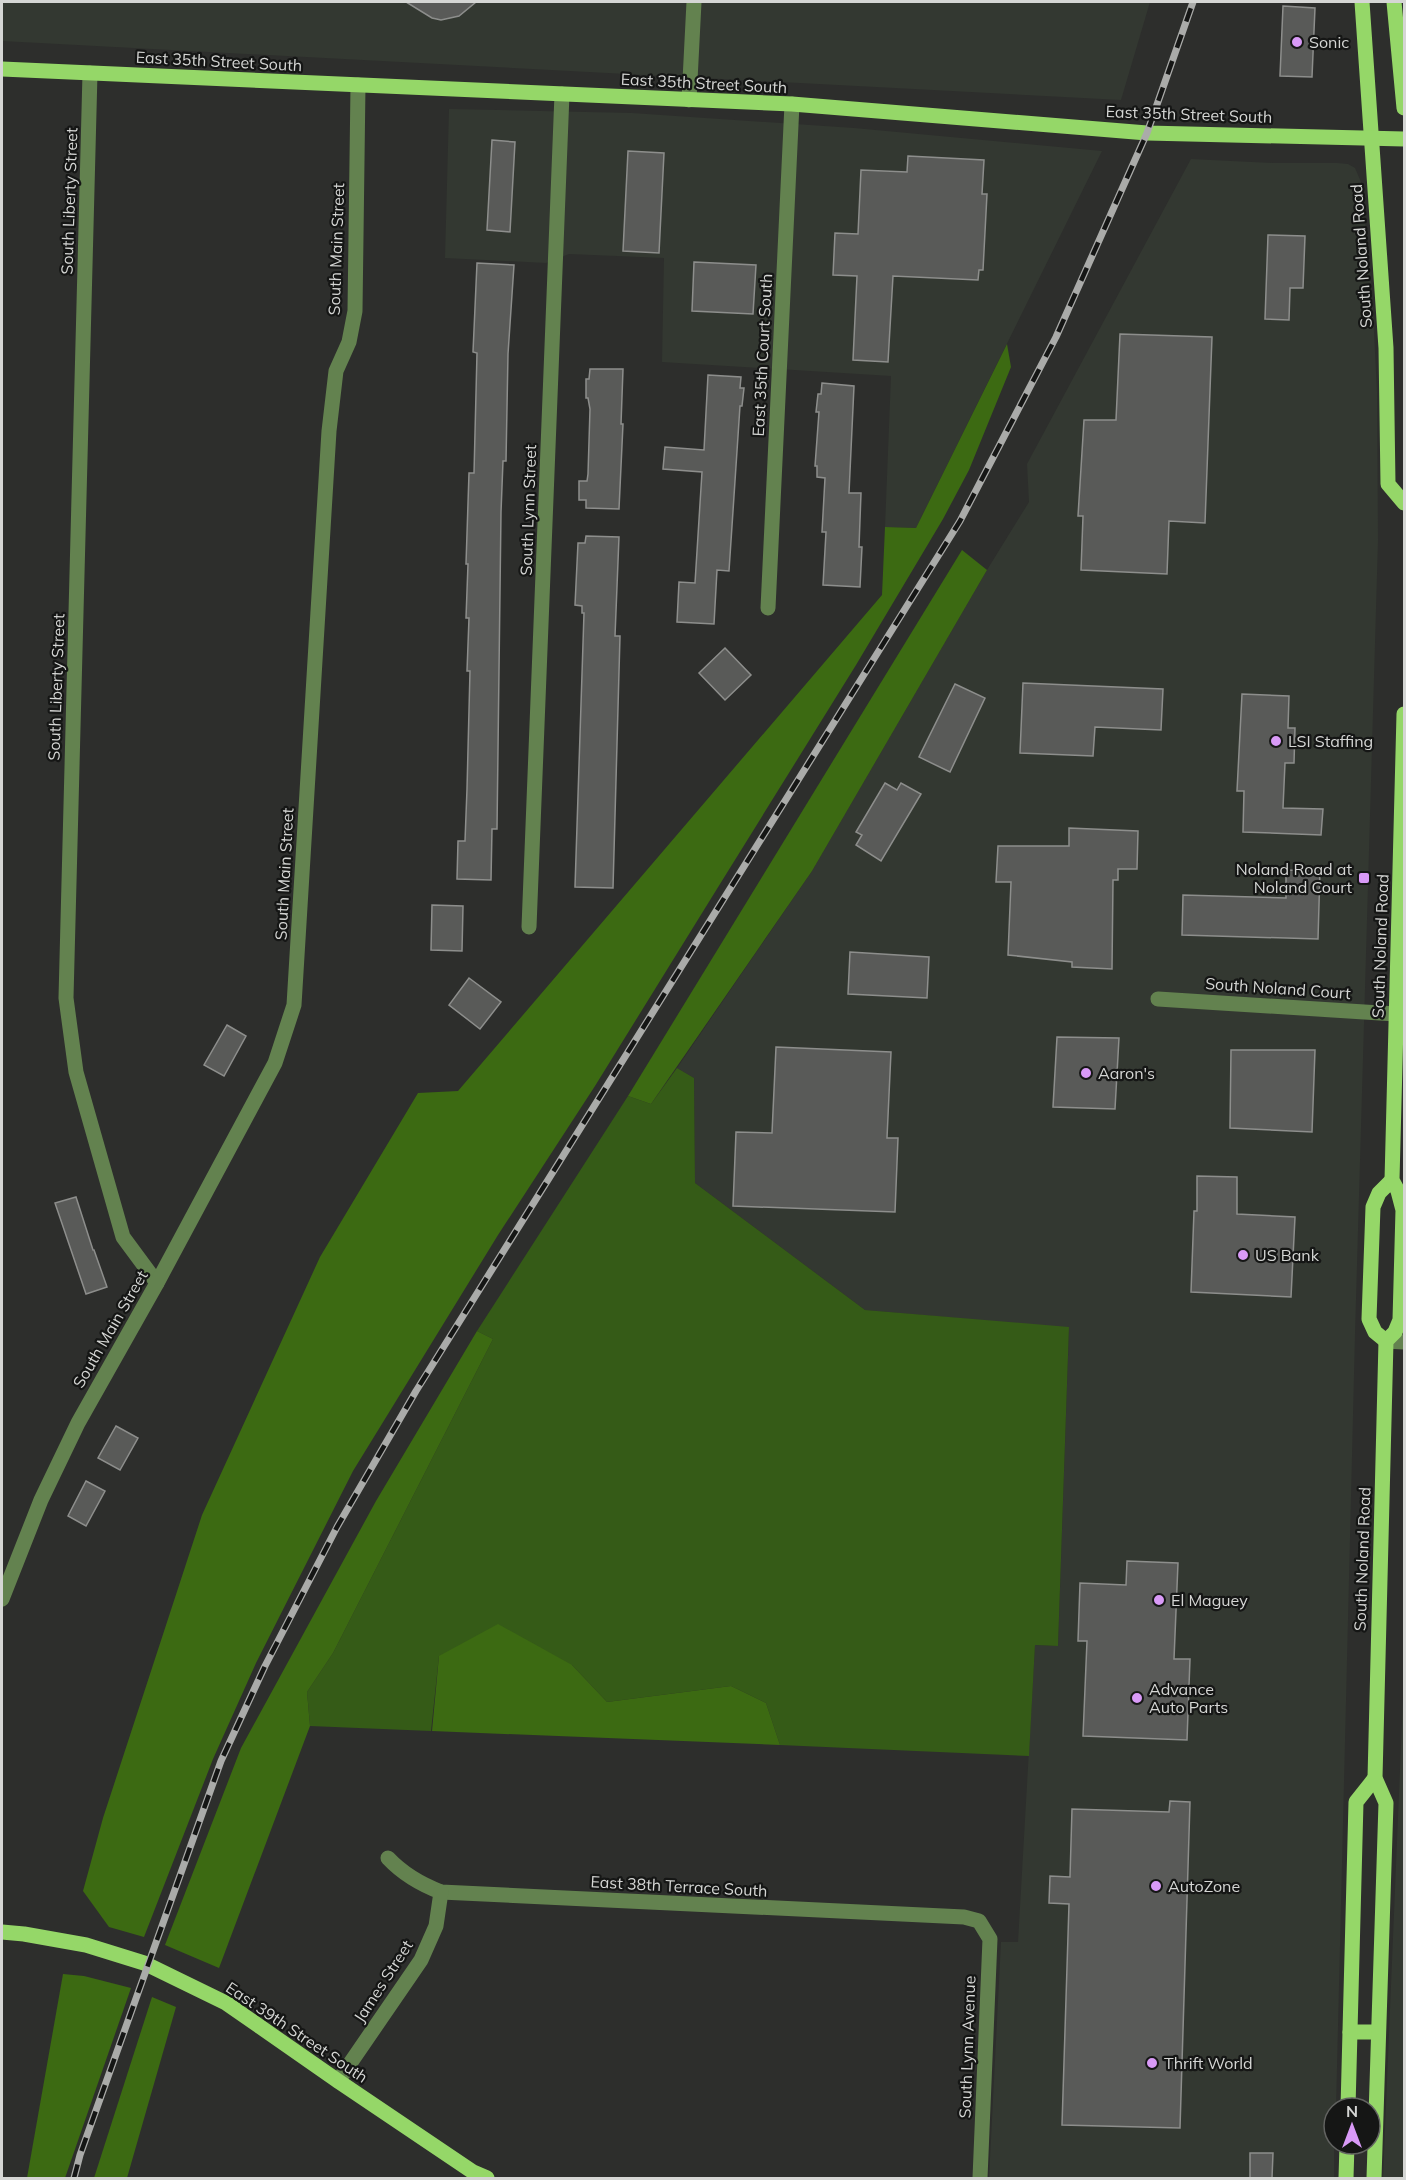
<svg xmlns="http://www.w3.org/2000/svg" width="1406" height="2180" font-family="Mulish,sans-serif">
<rect width="100%" height="100%" fill="#2d2e2c"/>
<g fill="#333831">
<path d="M 2,2 L 1150,2 L 1121,100 L 2,41 Z"/>
<path d="M 449,109 L 632,113 L 854,128 L 1102,151 L 916,528 L 885,527 L 891,376 L 662,362 L 664,258 L 569,254 L 546,263 L 445,258 Z"/>
<path d="M 1191,159 L 1273,163 L 1337,163 L 1348,164 L 1355,168 L 1361,182 L 1372,292 L 1377,392 L 1378,540 L 1355,1334 L 1336,2108 L 1334,2108 L 1334,2178 L 989,2178 L 1001,1942 L 1018,1942 L 1035,1645 L 1058,1646 L 1069,1328 L 865,1310 L 695,1183 L 694,1078 L 677,1068 L 812,871 L 987,570 L 1029,502 L 1027,464 Z"/>
<path d="M 1404,1673 L 1404,2178 L 1383,2178 Z"/>
</g>
<path fill="#355b17" d="M 677,1068 L 694,1078 L 695,1183 L 865,1310 L 1069,1327 L 1058,1646 L 1035,1645 L 1029,1756 L 780,1745 L 766,1703 L 731,1686 L 607,1702 L 572,1665 L 439,1656 L 431,1731 L 310,1726 L 307,1692 L 333,1653 L 493,1339 L 477,1331 L 628,1096 L 651,1104 Z"/>
<g fill="#3c6a12">
<path d="M 1007,344 L 1011,367 L 969,470 L 943,519 L 856,665 L 720,884 L 595,1086 L 498,1235 L 353,1471 L 256,1663 L 213,1759 L 144,1937 L 109,1927 L 83,1891 L 103,1818 L 202,1515 L 320,1257 L 418,1093 L 458,1091 L 882,595 L 885,527 L 916,528 Z"/>
<path d="M 962,550 L 987,570 L 812,871 L 651,1104 L 628,1096 Z"/>
<path d="M 477,1331 L 493,1339 L 333,1653 L 307,1692 L 310,1726 L 219,1968 L 165,1945 L 241,1748 L 376,1501 Z"/>
<path d="M 498,1624 L 572,1665 L 607,1702 L 731,1686 L 766,1703 L 780,1745 L 432,1731 L 439,1656 Z"/>
<path d="M 63,1974 L 84,1976 L 131,1988 L 65,2178 L 27,2178 Z"/>
<path d="M 152,1997 L 176,2007 L 127,2178 L 94,2178 Z"/>
</g>
<g fill="#595a58" stroke="#8d8e8c" stroke-width="1.5">
<path d="M 406,2 L 476,2 L 459,16 L 441,20 L 432,18 Z"/>
<path d="M 1283,6 L 1315,8 L 1312,77 L 1280,76 Z"/>
<path d="M 492,140 L 515,142 L 510,232 L 487,230 Z"/>
<path d="M 628,151 L 664,153 L 659,253 L 623,251 Z"/>
<path d="M 908,156 L 984,160 L 982,194 L 987,194 L 983,270 L 979,270 L 978,280 L 893,276 L 888,362 L 853,360 L 857,276 L 833,275 L 835,233 L 858,234 L 861,170 L 907,172 Z"/>
<path d="M 1268,235 L 1305,236 L 1303,288 L 1290,288 L 1289,320 L 1265,319 Z"/>
<path d="M 694,262 L 756,265 L 753,314 L 692,311 Z"/>
<path d="M 477,263 L 514,265 L 508,354 L 506,461 L 503,461 L 501,512 L 497,829 L 492,829 L 491,880 L 457,879 L 458,841 L 465,841 L 467,789 L 470,671 L 467,671 L 469,618 L 466,618 L 468,564 L 466,564 L 469,473 L 474,473 L 477,353 L 473,352 Z"/>
<path d="M 1120,334 L 1212,337 L 1205,523 L 1169,521 L 1167,574 L 1081,570 L 1083,516 L 1078,516 L 1084,420 L 1116,420 Z"/>
<path d="M 590,369 L 623,369 L 621,424 L 623,424 L 619,509 L 586,508 L 586,500 L 579,500 L 579,481 L 587,481 L 588,474 L 590,409 L 588,398 L 586,398 L 586,379 L 589,379 Z"/>
<path d="M 708,375 L 741,377 L 740,388 L 744,388 L 742,406 L 740,406 L 729,571 L 717,570 L 714,624 L 677,622 L 679,582 L 695,583 L 702,472 L 663,469 L 665,447 L 704,450 Z"/>
<path d="M 822,383 L 854,386 L 849,493 L 861,493 L 859,547 L 862,547 L 860,587 L 823,585 L 826,532 L 822,532 L 825,478 L 817,477 L 817,466 L 815,466 L 819,412 L 816,412 L 818,394 L 821,394 Z"/>
<path d="M 586,536 L 619,537 L 615,636 L 620,636 L 613,888 L 575,887 L 584,613 L 582,613 L 582,606 L 575,605 L 578,543 L 585,543 Z"/>
<path d="M 725,648 L 751,675 L 725,700 L 699,673 Z"/>
<path d="M 1023,683 L 1163,689 L 1161,730 L 1095,727 L 1093,756 L 1020,753 Z"/>
<path d="M 955,684 L 985,698 L 950,772 L 919,757 Z"/>
<path d="M 1242,694 L 1289,696 L 1288,728 L 1295,728 L 1294,763 L 1285,763 L 1283,808 L 1323,809 L 1321,835 L 1243,832 L 1244,791 L 1237,791 Z"/>
<path d="M 885,783 L 897,790 L 901,783 L 921,794 L 881,861 L 856,845 L 862,835 L 856,832 Z"/>
<path d="M 1069,828 L 1138,831 L 1137,869 L 1118,869 L 1118,880 L 1113,880 L 1112,969 L 1072,967 L 1072,962 L 1008,955 L 1011,882 L 996,882 L 998,846 L 1069,846 Z"/>
<path d="M 1286,870 L 1320,871 L 1318,939 L 1182,935 L 1183,895 L 1286,898 Z"/>
<path d="M 432,905 L 463,906 L 462,951 L 431,950 Z"/>
<path d="M 850,952 L 929,957 L 927,998 L 848,994 Z"/>
<path d="M 469,978 L 501,1002 L 480,1029 L 449,1005 Z"/>
<path d="M 227,1025 L 246,1036 L 224,1076 L 204,1065 Z"/>
<path d="M 1057,1037 L 1119,1038 L 1115,1109 L 1053,1107 Z"/>
<path d="M 776,1047 L 891,1052 L 887,1138 L 898,1138 L 895,1212 L 733,1206 L 736,1132 L 772,1133 Z"/>
<path d="M 1231,1050 L 1315,1050 L 1312,1132 L 1230,1128 Z"/>
<path d="M 1197,1176 L 1237,1177 L 1237,1214 L 1295,1217 L 1291,1297 L 1191,1292 L 1194,1211 L 1197,1211 Z"/>
<path d="M 76,1197 L 93,1250 L 94,1250 L 107,1287 L 86,1294 L 55,1203 Z"/>
<path d="M 116,1426 L 138,1438 L 120,1470 L 98,1458 Z"/>
<path d="M 86,1481 L 105,1491 L 86,1526 L 68,1516 Z"/>
<path d="M 1127,1561 L 1178,1563 L 1174,1659 L 1190,1659 L 1187,1740 L 1083,1736 L 1087,1641 L 1078,1641 L 1080,1583 L 1126,1585 Z"/>
<path d="M 1170,1801 L 1190,1802 L 1180,2128 L 1062,2125 L 1069,1904 L 1049,1903 L 1050,1876 L 1070,1877 L 1072,1809 L 1169,1812 Z"/>
<path d="M 1250,2153 L 1273,2153 L 1272,2178 L 1250,2178 Z"/>
</g>
<g fill="none" stroke-linecap="round" stroke-linejoin="round">
<g stroke="#63824f" stroke-width="15">
<path d="M 90,73 L 66,998 L 76,1072 L 123,1237 L 157,1283"/>
<path d="M 689,100 L 694,2"/>
<path d="M 768,608 L 792,104"/>
<path d="M 529,927 L 562,94"/>
<path d="M 1158,999 L 1396,1014"/>
<path d="M 1386,1341 L 1404,1342"/>
<path d="M 2,1599 L 41,1500 L 78,1423 L 157,1283 L 275,1063 L 294,1005 L 329,431 L 336,371 L 349,342 L 355,311 L 358,85"/>
<path d="M 388,1858 C 403,1874 420,1884 441,1892 L 964,1917 L 979,1921 L 990,1939 L 980,2178"/>
<path d="M 338,2081 L 421,1960 L 436,1926 L 441,1892"/>
</g>
<g stroke="#95d768" stroke-width="15">
<path d="M 1362,2 L 1386,348 L 1388,484 L 1404,503"/>
<path d="M 1394,2 L 1404,108"/>
<path d="M 2,69 L 792,104 L 1147,133 L 1404,139"/>
<path d="M 1386,1341 L 1375,1332 L 1369,1319 L 1373,1207 L 1379,1193 L 1392,1180"/>
<path d="M 2,1932 L 24,1934 L 86,1945 L 144,1963 L 226,2003 L 338,2081 L 473,2172 L 487,2178"/>
<path d="M 1350,2032 L 1378,2032"/>
<path d="M 1348,2108 L 1356,1802 L 1375,1778"/>
<path d="M 1346,2178 L 1347,2144"/>
<path d="M 1374,2178 L 1386,1803 L 1375,1778 L 1386,1341 L 1395,1332 L 1400,1320 L 1403,1210 L 1398,1191 L 1392,1180 L 1404,714"/>
</g>
<defs>
<path id="rail" d="M 74,2178 L 80,2155 L 221,1761 L 265,1666 L 337,1527 L 416,1391 L 960,521 L 1056,337 L 1147,133 L 1193,2"/>
</defs>
<use href="#rail" stroke="#aaaba9" stroke-width="7"/>
<use href="#rail" stroke="#151615" stroke-width="4.5" stroke-dasharray="14" stroke-linecap="butt"/>
</g>
<g fill="#d99af7" stroke="#151615" stroke-width="2">
<circle cx="1297" cy="42" r="6"/>
<circle cx="1276" cy="741" r="6"/>
<rect x="1358" y="872" width="12" height="12" rx="3"/>
<circle cx="1086" cy="1073" r="6"/>
<circle cx="1243" cy="1255" r="6"/>
<circle cx="1159" cy="1600" r="6"/>
<circle cx="1137" cy="1698" r="6"/>
<circle cx="1156" cy="1886" r="6"/>
<circle cx="1152" cy="2063" r="6"/>
</g>
<g text-anchor="middle" stroke-width="4.5" stroke-linejoin="round" paint-order="stroke">
<g font-size="16" fill="#d5d6d4" stroke="#151615" text-anchor="start">
<text x="1309" y="48">Sonic</text>
<text x="1288" y="747">LSI Staffing</text>
<text x="1352" y="875" text-anchor="end">Noland Road at<tspan x="1352" dy="18">Noland Court</tspan></text>
<text x="1098" y="1079">Aaron's</text>
<text x="1255" y="1261">US Bank</text>
<text x="1171" y="1606">El Maguey</text>
<text x="1149" y="1695">Advance<tspan x="1149" dy="18">Auto Parts</tspan></text>
<text x="1168" y="1892">AutoZone</text>
<text x="1164" y="2069">Thrift World</text>
</g>
<g font-size="16" fill="#d5d6d4" stroke="#151615">
<text transform="translate(219 61) rotate(3)" y="6">East 35th Street South</text>
<text transform="translate(704 83) rotate(3)" y="6">East 35th Street South</text>
<text transform="translate(1189 114) rotate(2)" y="6">East 35th Street South</text>
<text transform="translate(69 201) rotate(-88)" y="6">South Liberty Street</text>
<text transform="translate(336 249) rotate(-88)" y="6">South Main Street</text>
<text transform="translate(1361 256) rotate(-94)" y="6">South Noland Road</text>
<text transform="translate(762 355) rotate(-87)" y="6">East 35th Court South</text>
<text transform="translate(528 510) rotate(-88)" y="6">South Lynn Street</text>
<text transform="translate(56 687) rotate(-88)" y="6">South Liberty Street</text>
<text transform="translate(284 874) rotate(-87)" y="6">South Main Street</text>
<text transform="translate(1380 946) rotate(-88)" y="6">South Noland Road</text>
<text transform="translate(1278 988) rotate(4)" y="6">South Noland Court</text>
<text transform="translate(110 1329) rotate(-60)" y="6">South Main Street</text>
<text transform="translate(1362 1559) rotate(-88)" y="6">South Noland Road</text>
<text transform="translate(679 1886) rotate(3)" y="6">East 38th Terrace South</text>
<text transform="translate(383 1981) rotate(-57)" y="6">James Street</text>
<text transform="translate(297 2032) rotate(34)" y="6">East 39th Street South</text>
<text transform="translate(967 2047) rotate(-88)" y="6">South Lynn Avenue</text>
</g>
</g>
<rect width="1406" height="2180" fill="none" stroke="#d5d6d4" stroke-width="6"/>
<g transform="translate(1352 2126)"><circle r="28" fill="#151615" stroke="#626361" stroke-width="1.5"/>
<path d="M0-4.5L10 22L0 15L-10 22Z" fill="#d99af7"/>
<text y="-9" font-size="16" font-weight="bold" text-anchor="middle" fill="#d5d6d4">N</text>
</g>
</svg>
